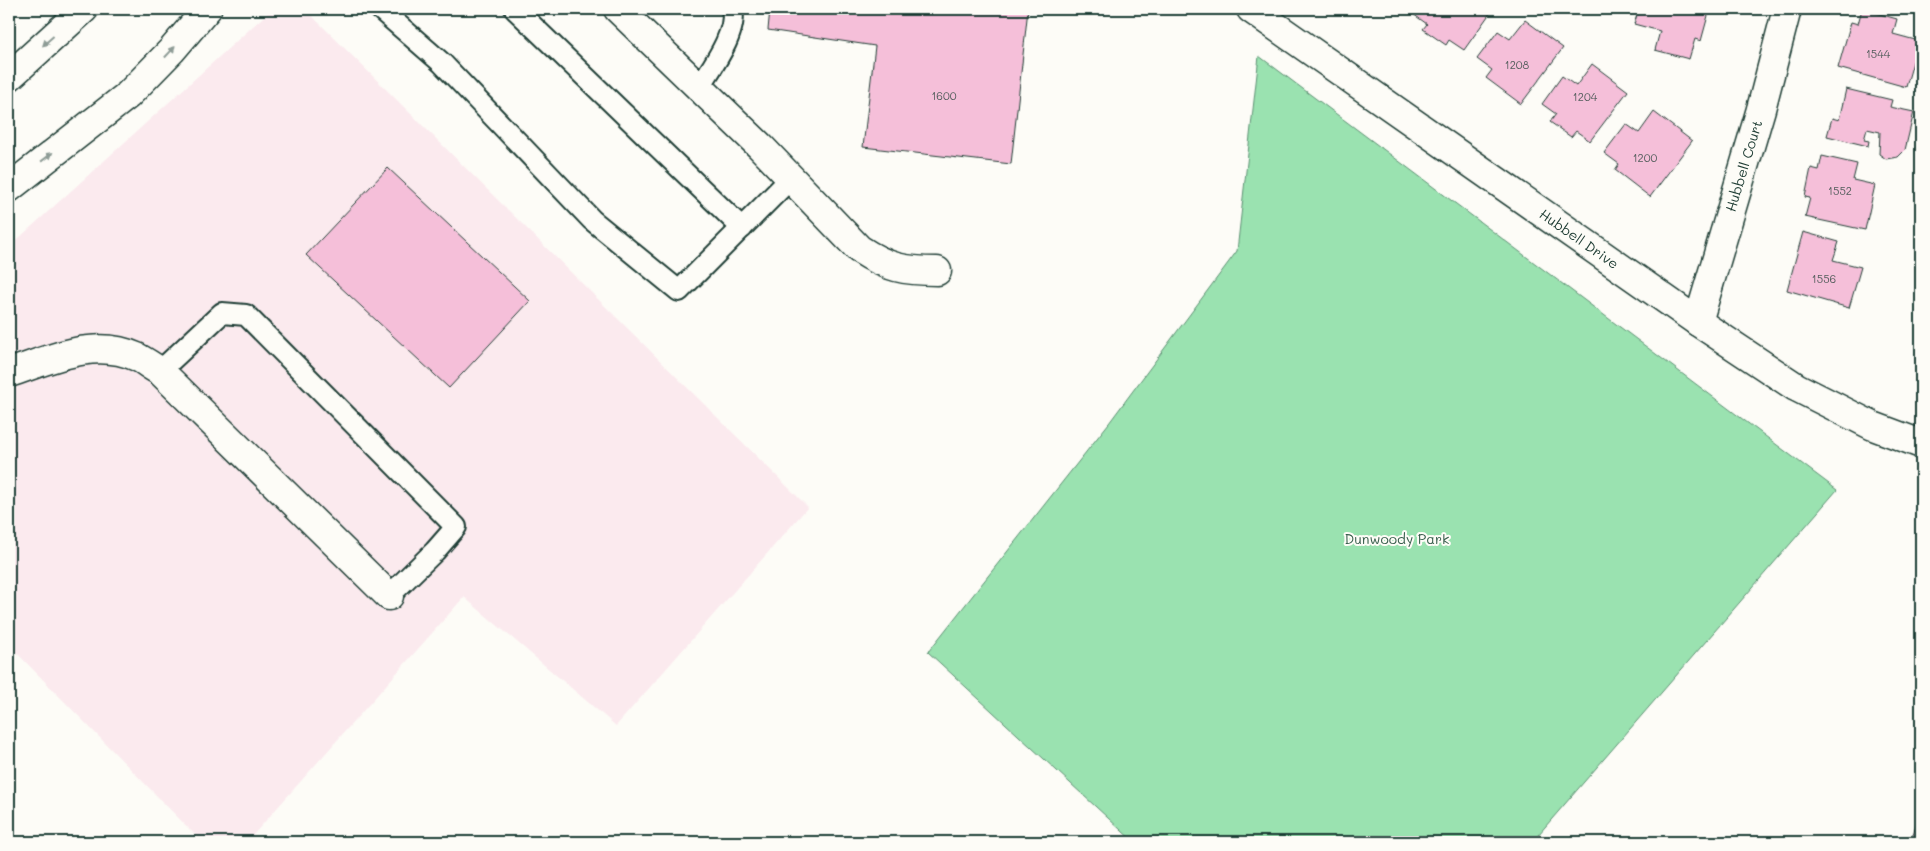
<svg xmlns="http://www.w3.org/2000/svg" width="1930" height="851" font-family="Mali,sans-serif">
<rect width="100%" height="100%" fill="#fdfcf7"/>
<filter id="ink" filterUnits="userSpaceOnUse"><feTurbulence type="fractalNoise" baseFrequency=".02" numOctaves="2"/><feDisplacementMap in="SourceGraphic" scale="10" xChannelSelector="R" yChannelSelector="G"/><feConvolveMatrix kernelMatrix="1 2 1 2 8 2 1 2 1" color-interpolation-filters="sRGB"/></filter>
<g filter="url(#ink)">
<path fill="#fbeaee" d="M 272,9 L 305,9 L 808,507 L 616,726 L 464,597 L 247,842 L 202,842 L 9,645 L 9,247 Z"/>
<path fill="#9ae2b0" stroke="#5c9072" d="M 1259,56 L 1837,490 L 1532,842 L 1134,842 L 928,652 L 1109,423 L 1237,251 Z"/>
<g fill="#f5bfd9" stroke="#1f3d34">
<path d="M 770,9 L 1028,9 L 1011,164 L 863,147 L 875,46 L 768,30 Z"/>
<path d="M 1391,9 L 1402,9 L 1398,14 Z"/>
<path d="M 1417,9 L 1493,9 L 1464,50 L 1449,40 L 1446,45 L 1423,29 L 1427,24 L 1413,14 Z"/>
<path d="M 1639,9 L 1703,9 L 1702,11 L 1709,12 L 1701,41 L 1695,39 L 1689,59 L 1655,50 L 1660,31 L 1634,24 Z"/>
<path d="M 1862,9 L 1897,19 L 1893,34 L 1919,41 L 1906,87 L 1838,68 L 1851,22 L 1858,24 Z"/>
<path d="M 1525,20 L 1563,48 L 1521,104 L 1486,78 L 1492,70 L 1477,59 L 1498,31 L 1510,39 Z"/>
<path d="M 1592,64 L 1628,91 L 1590,141 L 1576,131 L 1571,137 L 1550,122 L 1556,114 L 1542,104 L 1562,76 L 1576,86 Z"/>
<path d="M 1846,89 L 1892,100 L 1890,107 L 1914,112 L 1905,150 L 1898,157 L 1886,159 L 1879,154 L 1880,132 L 1867,129 L 1864,140 L 1869,141 L 1868,146 L 1827,136 L 1832,118 L 1839,120 Z"/>
<path d="M 1654,112 L 1692,141 L 1650,197 L 1615,170 L 1619,164 L 1604,153 L 1626,124 L 1639,133 Z"/>
<path d="M 1822,156 L 1857,164 L 1853,180 L 1875,185 L 1865,230 L 1805,217 L 1810,198 L 1805,197 L 1811,168 L 1819,170 Z"/>
<path d="M 388,168 L 530,301 L 449,388 L 306,255 Z"/>
<path d="M 1803,232 L 1839,242 L 1833,260 L 1861,267 L 1849,308 L 1787,290 Z"/>
<path d="M 1917,821 L 1921,822 L 1921,842 L 1911,842 Z"/>
</g>
<g fill="none" stroke-linecap="round" stroke-linejoin="round">
<defs>
<g id="service">
<path d="M 380,9 L 442,63 L 592,220 L 679,291 L 791,178"/>
<path d="M 515,9 L 742,228"/>
<path d="M 699,88 C 711,68 738,33 732,9"/>
<path d="M 160,371 L 222,313 L 246,315 L 456,527 L 435,551 L 389,596"/>
</g>
<g id="minor">
<path d="M 618,9 L 760,146 L 859,249 C 888,268 904,271 937,271"/>
<path d="M 1251,9 L 1698,322 L 1796,387 L 1873,426 L 1921,444"/>
<path d="M 1698,322 L 1761,109 L 1787,9"/>
<path d="M 9,373 C 49,360 94,337 137,357 C 145,361 152,367 160,371 L 389,596"/>
</g>
<g id="tertiary">
<path d="M 9,77 L 84,9"/>
<path d="M 9,188 L 128,95 L 172,50 L 207,9"/>
</g>
</defs>
<use href="#service" stroke="#1f3d34" stroke-width="24"/>
<use href="#minor" stroke="#1f3d34" stroke-width="31"/>
<use href="#tertiary" stroke="#1f3d34" stroke-width="31"/>
<use href="#service" stroke="#fdfcf7" stroke-width="20"/>
<use href="#minor" stroke="#fdfcf7" stroke-width="28"/>
<use href="#tertiary" stroke="#fdfcf7" stroke-width="28"/>
</g>
<defs><path id="oneway-solid" d="M-6-.8H1V-3.2L6.5 0L1 3.2V.8H-6Z" transform="scale(1.25)"/></defs>
<g fill="#8e9c96">
<use href="#oneway-solid" transform="translate(48 41) rotate(138)"/>
<use href="#oneway-solid" transform="translate(170 52) rotate(-47)"/>
<use href="#oneway-solid" transform="translate(47 157) rotate(-38)"/>
</g>
</g>
<g text-anchor="middle" stroke-width="4" stroke-linejoin="round" paint-order="stroke">
<g font-size="11" fill="#545e5d">
<text x="1878" y="58">1544</text>
<text x="1517" y="69">1208</text>
<text x="944" y="100">1600</text>
<text x="1585" y="101">1204</text>
<text x="1645" y="162">1200</text>
<text x="1840" y="195">1552</text>
<text x="1824" y="283">1556</text>
</g>
<g font-size="14" fill="#1f3d34" stroke="#fdfcf7">
<text transform="translate(1744 166) rotate(-73)" y="5">Hubbell Court</text>
<text transform="translate(1579 239) rotate(35)" y="5">Hubbell Drive</text>
</g>
<g font-size="14" fill="#385e4d" stroke="#fdfcf7">
<text x="1397" y="544">Dunwoody Park</text>
</g>
</g>
<rect width="1930" height="851" fill="none" stroke="#fdfcf7" stroke-width="30"/>
<rect x="15" y="15" width="1900" height="821" fill="none" stroke="#1f3d34" stroke-width="2" filter="url(#ink)"/>
</svg>
